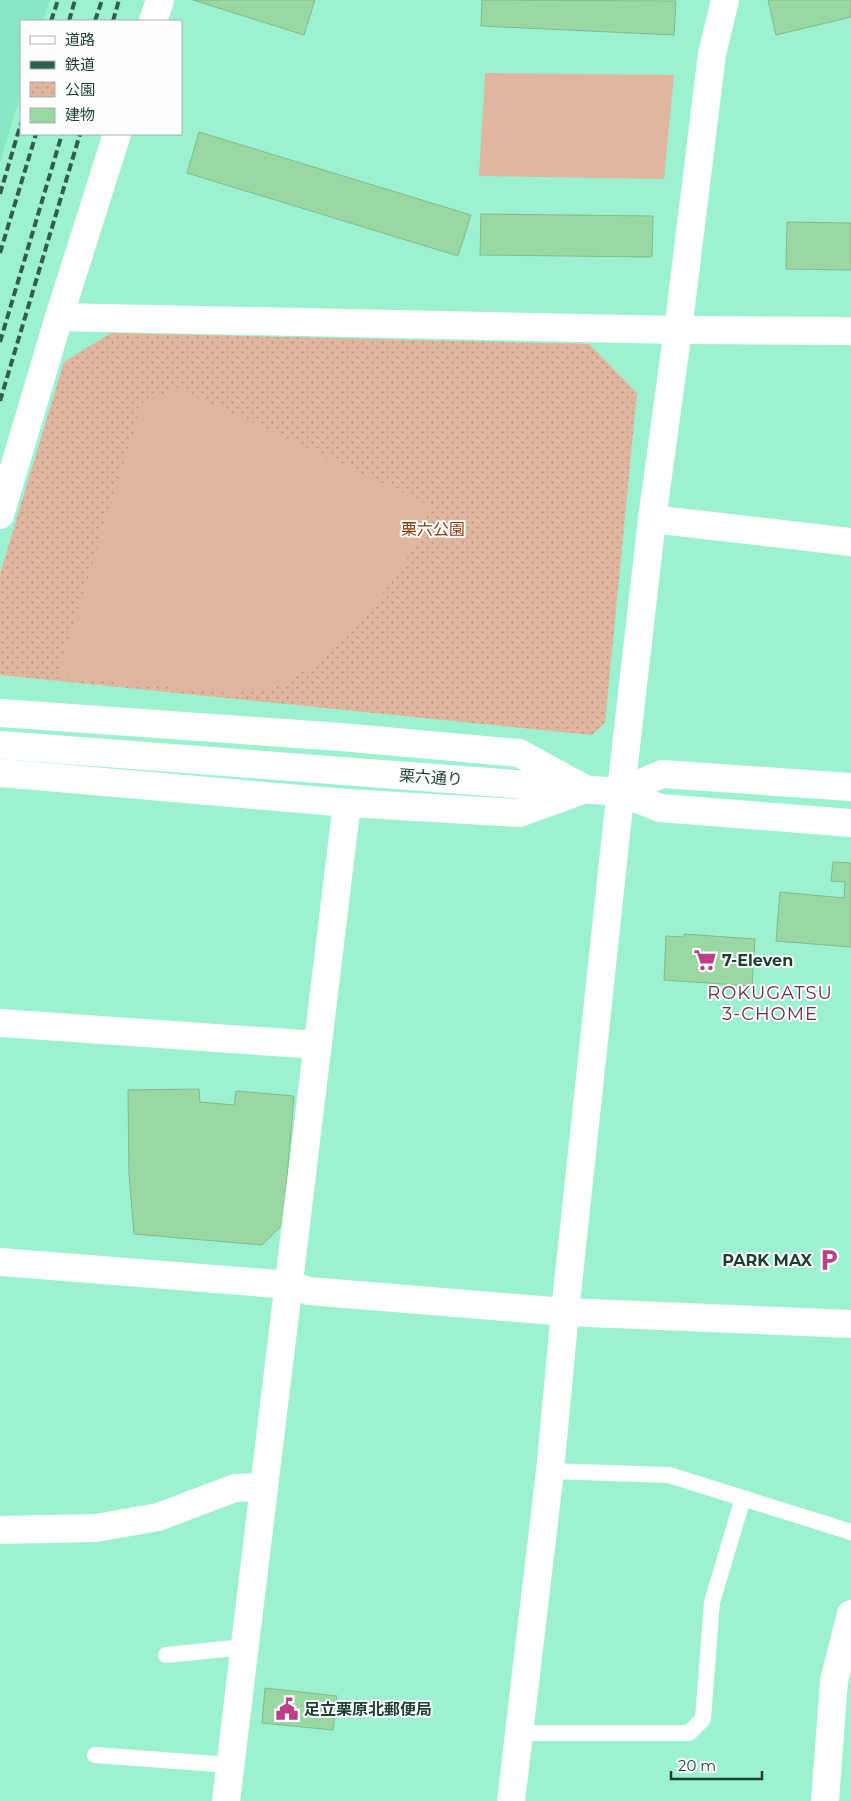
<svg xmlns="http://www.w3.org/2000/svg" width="851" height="1801" font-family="Montserrat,'Noto Sans JP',sans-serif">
<defs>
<pattern id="park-dots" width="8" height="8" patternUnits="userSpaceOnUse" patternTransform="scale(1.25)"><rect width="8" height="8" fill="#e1b69f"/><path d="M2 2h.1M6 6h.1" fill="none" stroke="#b69582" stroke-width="1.8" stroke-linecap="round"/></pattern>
</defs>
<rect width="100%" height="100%" fill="#9cf1d1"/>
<path fill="#88e7c4" d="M 0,0 L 50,0 L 43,21 L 21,21 L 21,93 L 0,162 Z"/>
<path fill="url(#park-dots)" d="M 111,333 L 589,344 L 637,393 L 605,723 L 592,735 L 0,675 L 0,574 L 64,362 Z"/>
<g fill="#e1b69f">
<path d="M 485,73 L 674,75 L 664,179 L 479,176 Z"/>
<path d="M 178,388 L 432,506 L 407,558 L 375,604 L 313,665 L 288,682 L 266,689 L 233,693 L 57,677 L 143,402 Z"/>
</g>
<g fill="#9bd7a3" stroke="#80bb89">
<path d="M 193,0 L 315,0 L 304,35 Z"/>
<path d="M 482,0 L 676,1 L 674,35 L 481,26 Z"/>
<path d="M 768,0 L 851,0 L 851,17 L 776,35 Z"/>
<path d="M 199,132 L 471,215 L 458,256 L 187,173 Z"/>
<path d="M 481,214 L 653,216 L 652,257 L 480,255 Z"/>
<path d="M 787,222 L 851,223 L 851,270 L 786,269 Z"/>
<path d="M 833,862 L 851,863 L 851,947 L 776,941 L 780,892 L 844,898 L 845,882 L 831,881 Z"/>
<path d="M 684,934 L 755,939 L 752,986 L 664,980 L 666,936 L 684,937 Z"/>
<path d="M 199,1089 L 200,1102 L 234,1105 L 236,1091 L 294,1096 L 283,1224 L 262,1245 L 134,1234 L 129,1174 L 128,1090 Z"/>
<path d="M 265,1688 L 337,1696 L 333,1730 L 262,1723 Z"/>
</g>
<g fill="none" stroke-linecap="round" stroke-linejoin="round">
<g stroke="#fff" stroke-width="16">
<path d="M 550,1471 L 669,1475 L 851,1532"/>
<path d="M 166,1655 L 244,1647"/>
<path d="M 518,1733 L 689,1733 L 703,1719 L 712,1602 L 743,1498"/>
<path d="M 95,1755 L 230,1765"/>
</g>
<g stroke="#fff" stroke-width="28">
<path d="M 153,21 L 160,0"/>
<path d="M 59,317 L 678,330 L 851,331"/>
<path d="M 0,515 L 59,317 L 117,134"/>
<path d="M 652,519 L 851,542"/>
<path d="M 0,713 L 341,737 L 519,753 L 585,789 L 519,813 L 347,803 L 0,773"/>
<path d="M 0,1023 L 317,1045"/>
<path d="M 0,1262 L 290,1285 L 309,1291 L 565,1312 L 851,1324"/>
<path d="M 0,1530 L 96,1528 L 158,1517 L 235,1488 L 263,1487"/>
<path d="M 226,1801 L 347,803"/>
<path d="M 825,1801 L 834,1681 L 851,1614"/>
</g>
<g stroke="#fff" stroke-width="28">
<path d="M 0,745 L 620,792 L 660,808 L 851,823"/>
<path d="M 620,792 L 662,774 L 851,787"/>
<path d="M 511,1801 L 550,1471 L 565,1312 L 616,834 L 652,519 L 678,330 L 712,54 L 725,0"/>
</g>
<g stroke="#325e4e" stroke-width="4" stroke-dasharray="8 4" stroke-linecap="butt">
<path d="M 51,21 L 58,0"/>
<path d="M 69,21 L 75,0"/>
<path d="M 95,21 L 102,0"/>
<path d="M 113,21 L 119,0"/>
<path d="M 0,194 L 21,123"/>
<path d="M 0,253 L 36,134"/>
<path d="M 0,342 L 62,134"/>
<path d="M 0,401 L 80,134"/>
</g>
</g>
<defs>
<symbol id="supermarket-bare" viewBox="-9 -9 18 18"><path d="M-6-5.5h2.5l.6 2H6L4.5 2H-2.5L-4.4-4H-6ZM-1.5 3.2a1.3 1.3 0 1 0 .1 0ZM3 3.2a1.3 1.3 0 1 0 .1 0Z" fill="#bd3d88" stroke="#fefefe" stroke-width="2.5" paint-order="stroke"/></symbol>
<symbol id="parking-bare" viewBox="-9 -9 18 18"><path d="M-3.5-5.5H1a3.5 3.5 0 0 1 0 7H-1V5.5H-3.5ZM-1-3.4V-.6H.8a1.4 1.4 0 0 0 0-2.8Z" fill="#bd3d88" stroke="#fefefe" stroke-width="2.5" paint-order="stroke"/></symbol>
<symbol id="civic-bare" viewBox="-9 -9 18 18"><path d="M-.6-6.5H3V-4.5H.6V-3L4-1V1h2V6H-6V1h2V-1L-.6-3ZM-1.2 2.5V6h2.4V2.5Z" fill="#bd3d88" stroke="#fefefe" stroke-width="2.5" paint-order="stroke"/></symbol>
</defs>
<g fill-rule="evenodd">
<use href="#supermarket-bare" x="689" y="944" width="32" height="32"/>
<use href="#parking-bare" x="813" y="1244" width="32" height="32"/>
<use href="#civic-bare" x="271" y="1693" width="32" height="32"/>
</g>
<g text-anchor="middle" stroke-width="4" stroke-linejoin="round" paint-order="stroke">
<g font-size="16" fill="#853d0d" stroke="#fefefe">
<text x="433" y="535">栗六公園</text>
</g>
<g font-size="16" fill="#1b3f32" stroke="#fefefe">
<text transform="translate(431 777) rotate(4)" y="6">栗六通り</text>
</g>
<g font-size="16" font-weight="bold" fill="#1b3f32" stroke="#fefefe" text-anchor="start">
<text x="722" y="966">7-Eleven</text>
<text x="812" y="1266" text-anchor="end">PARK MAX</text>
<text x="304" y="1715">足立栗原北郵便局</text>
</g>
<g font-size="18" letter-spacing="1" fill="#6b2c4f" stroke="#fefefe">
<text x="770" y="999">ROKUGATSU<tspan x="770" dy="21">3-CHOME</tspan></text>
</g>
</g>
<rect x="20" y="20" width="162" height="115" fill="#fefefe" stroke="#a3b2ac"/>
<rect x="30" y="36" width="25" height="8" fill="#ffffff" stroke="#a3b2ac"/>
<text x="65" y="45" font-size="15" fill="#1b3f32">道路</text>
<rect x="30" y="61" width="25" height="8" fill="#325e4e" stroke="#a3b2ac"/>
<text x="65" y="70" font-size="15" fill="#1b3f32">鉄道</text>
<rect x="30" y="82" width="25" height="15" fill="url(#park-dots)" stroke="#a3b2ac"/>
<text x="65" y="95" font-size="15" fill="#1b3f32">公園</text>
<rect x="30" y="108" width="25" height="15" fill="#9bd7a3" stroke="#a3b2ac"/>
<text x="65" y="120" font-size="15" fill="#1b3f32">建物</text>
<path d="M671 1771v8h91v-8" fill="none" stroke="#1b3f32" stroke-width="2.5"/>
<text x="678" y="1771" font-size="15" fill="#1b3f32" stroke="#fefefe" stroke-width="4" paint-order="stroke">20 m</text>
</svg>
